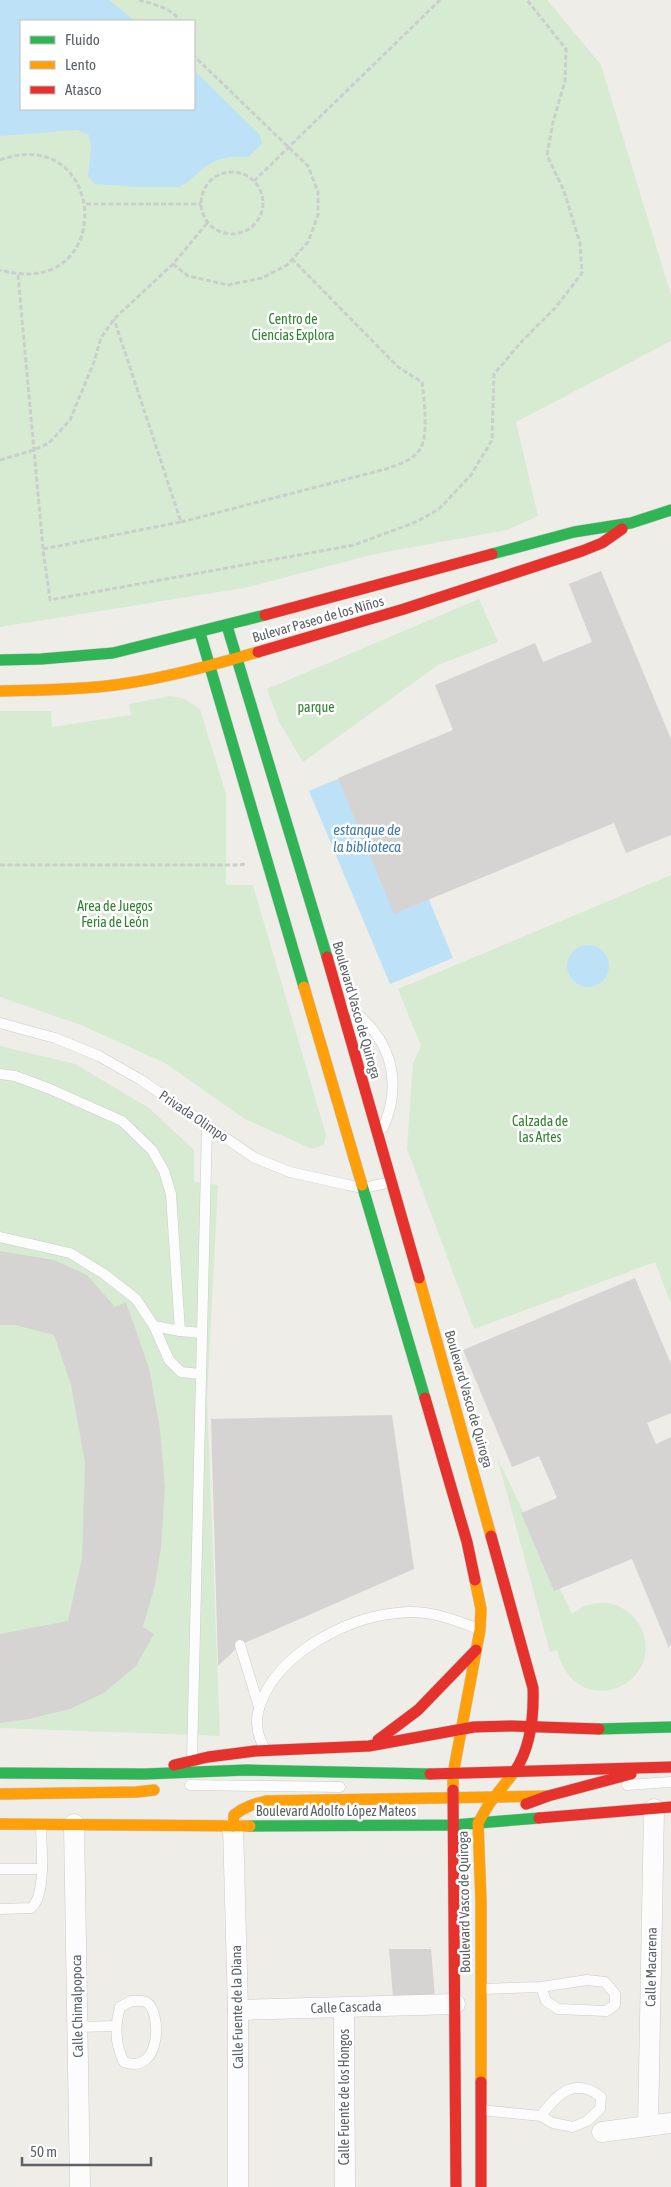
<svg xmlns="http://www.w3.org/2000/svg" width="671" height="2187" font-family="'Asap Condensed',sans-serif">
<rect width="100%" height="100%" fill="#eeede8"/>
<g fill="#d7ebd3" fill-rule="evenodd">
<path d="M 0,0 L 547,0 L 601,65 L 671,295 L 671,341 L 516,422 L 538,516 L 507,530 L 375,554 L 244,588 L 0,627 ZM 21,21 L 194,21 L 194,109 L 21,109 Z"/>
<path d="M 479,599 L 498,642 L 438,665 L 303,762 L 279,722 L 267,689 Z"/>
<path d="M 170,696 L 183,698 L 200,709 L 226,794 L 226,885 L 253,885 L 326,1135 L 324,1145 L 312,1149 L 245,1119 L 165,1063 L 81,1025 L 0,997 L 0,711 L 51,711 L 52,727 L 131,715 L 129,704 Z"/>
<path d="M 671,875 L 671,1304 L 655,1262 L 474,1329 L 407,1149 L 413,1063 L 421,1046 L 398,989 Z"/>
<path d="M 0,1046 L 75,1064 L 149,1108 L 194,1150 L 194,1182 L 218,1185 L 207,1398 L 220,1736 L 0,1728 Z"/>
<path d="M 497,1457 L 572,1614 C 584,1604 603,1599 618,1606 C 629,1611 637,1619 642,1630 C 665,1685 576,1724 557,1650 L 550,1652 Z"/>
</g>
<g fill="#bde2f8">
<path d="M 0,0 L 109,0 L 135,21 L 21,21 L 21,109 L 194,109 L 194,70 L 260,135 L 262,144 L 248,157 L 229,157 L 218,160 L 206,166 L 188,182 L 179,187 L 139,187 L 95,184 L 88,176 L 91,148 L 89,135 L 77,130 L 0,136 Z"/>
<path d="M 373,764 L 453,958 L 390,984 L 309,791 Z"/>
<circle cx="588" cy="966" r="21"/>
</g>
<g fill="#d5d4d2">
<path d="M 601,571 L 671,739 L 671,835 L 626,853 L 614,823 L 394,914 L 338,778 L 453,730 L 435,685 L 535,643 L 543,662 L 592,642 L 569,584 Z"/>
<path d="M 0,1251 L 54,1260 L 87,1275 L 115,1307 L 126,1302 L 149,1368 L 160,1429 L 165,1488 L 161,1548 L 155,1585 L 143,1627 L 154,1634 L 136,1666 L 104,1693 L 70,1709 L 29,1719 L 0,1723 L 0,1634 L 68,1621 L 82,1558 L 85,1463 L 71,1385 L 54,1335 L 15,1325 L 0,1325 Z"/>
<path d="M 635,1278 L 671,1364 L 671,1413 L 647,1423 L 656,1444 L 671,1437 L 671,1643 L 669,1648 L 632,1559 L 554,1591 L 521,1513 L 557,1498 L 539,1456 L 512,1467 L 463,1350 Z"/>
<path d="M 392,1415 L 414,1569 L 240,1645 L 218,1666 L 211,1419 Z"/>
<path d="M 389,1949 L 431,1949 L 435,1997 L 393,1997 Z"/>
</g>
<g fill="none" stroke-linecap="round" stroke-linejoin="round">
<defs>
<g id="lane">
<path d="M 347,1006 C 390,1036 404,1080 383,1128"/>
<path d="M 0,1023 L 55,1038 L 99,1056 L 141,1080 L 255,1158 L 290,1172 L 348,1185 L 363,1188 L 392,1182"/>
<path d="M 0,1074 L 15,1076 L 50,1089 L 122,1121 L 152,1150 L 164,1171 L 171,1194 L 180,1331 L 201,1333"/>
<path d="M 0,1237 L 70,1253 L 104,1274 L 136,1299 L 154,1326 L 169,1360 L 181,1372 L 200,1374"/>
<path d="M 154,1326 L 180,1331"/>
<path d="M 240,1645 L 259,1707"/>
<path d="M 264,1747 C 255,1731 255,1717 262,1700 C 282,1652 346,1618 397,1613 C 425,1609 451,1618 478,1629"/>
<path d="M 192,1758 L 207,1124"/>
<path d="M 190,1785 L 340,1787"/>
<path d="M 627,1785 L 671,1782"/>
<path d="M 0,1869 L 42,1869"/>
<path d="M 0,1909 L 31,1908 C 47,1895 41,1845 41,1825"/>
<path d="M 482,1989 L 541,1987 L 587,1980 L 605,1982 L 615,1994 L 615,2005 L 606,2011 L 558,2009 L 546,2001 L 541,1987"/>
<path d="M 131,2001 C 135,2001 142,2000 146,2002 C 162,2010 162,2076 124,2062 C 115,2045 115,2025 120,2007 Z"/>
<path d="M 77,2027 L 116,2026"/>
<path d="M 481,2110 L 541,2116 L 553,2123 L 573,2127 L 587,2121 L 600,2109 L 601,2097 C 575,2076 557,2094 541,2116"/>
</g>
<g id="street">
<path d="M 74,1824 L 80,2187"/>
<path d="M 233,1826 L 238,2010 L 238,2187"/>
<path d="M 344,2008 L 345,2187"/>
<path d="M 238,2010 L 455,2004"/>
<path d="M 648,2126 L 654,1809"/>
<path d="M 602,2132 L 671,2123"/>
</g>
<g id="fast">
<path d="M 492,554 L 574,532 L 631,523 L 671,510"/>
<path d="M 227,626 L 327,957"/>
<path d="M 200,633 L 304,987"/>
<path d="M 0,660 L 41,659 L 113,653 L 265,615"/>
<path d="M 362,1185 L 425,1398"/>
<path d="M 599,1729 L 671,1727"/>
<path d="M 0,1773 L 145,1774 L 246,1770 L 430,1774"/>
<path d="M 250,1826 L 454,1825 L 539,1818"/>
</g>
<g id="slow">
<path d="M 0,691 C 39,690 77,690 115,685 C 163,679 211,666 258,652"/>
<path d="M 304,987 L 362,1185"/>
<path d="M 419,1278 L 491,1536"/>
<path d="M 453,1790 L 453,1774 L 480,1630 L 481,1609 L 475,1580"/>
<path d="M 0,1794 L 137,1792 L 154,1790"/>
<path d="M 0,1824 L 250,1826"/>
<path d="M 233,1826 L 234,1815 C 244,1807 254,1804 266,1801 L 548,1796"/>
<path d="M 481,2082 L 481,1901 L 478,1823 L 489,1804 L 515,1771"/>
</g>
<g id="jam">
<path d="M 265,615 L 492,554"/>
<path d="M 258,652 L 404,609 L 582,551 L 602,543 L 622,529"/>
<path d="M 327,957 L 419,1278"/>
<path d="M 425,1398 L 467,1542 L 475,1580"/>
<path d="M 491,1536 L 533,1688 C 534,1717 531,1747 515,1771"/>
<path d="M 378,1740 L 418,1710 L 476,1650"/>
<path d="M 174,1765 L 208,1757 L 255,1751 L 369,1746 L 474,1727 L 512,1726 L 599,1729"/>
<path d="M 430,1774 L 671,1767"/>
<path d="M 453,1790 L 456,2187"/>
<path d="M 526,1804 L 548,1796 L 631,1774"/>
<path d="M 539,1818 L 671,1807"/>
<path d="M 481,2082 L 481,2187"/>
</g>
</defs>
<use href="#lane" stroke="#cbcbca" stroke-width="11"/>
<use href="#street" stroke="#cbcbca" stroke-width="21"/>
<use href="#fast" stroke="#c9cac9" stroke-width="12"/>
<use href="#slow" stroke="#c9cac9" stroke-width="12"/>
<use href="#jam" stroke="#c9cac9" stroke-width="12"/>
<g stroke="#cacfcb" stroke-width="3" stroke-dasharray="5 2.5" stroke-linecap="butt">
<path d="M 139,0 C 153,4 172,8 180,21"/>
<path d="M 0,160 C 108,121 118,303 0,270"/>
<circle cx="232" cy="203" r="31"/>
<path d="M 254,181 L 440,0"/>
<path d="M 86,204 L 201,204"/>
<path d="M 173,264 L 188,276 L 228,285 L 262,278 L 287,265 L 308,242 L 318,215 L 318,192 L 308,166 L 194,56"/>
<path d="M 18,275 L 43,549 L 50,600 L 354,545 L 416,522 L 439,509 L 471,475 L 492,440 L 494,374 L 523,340 L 556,307 L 582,273 L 580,243 L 564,191 L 547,155 L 553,122 L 565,81 L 566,49 L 527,0"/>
<path d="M 0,460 L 34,450 L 49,443 L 70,420 L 94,362 L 101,338 L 114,319 L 173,264 L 208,222"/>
<path d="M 181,522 L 386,469 C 397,465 414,460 420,449 C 429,436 424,398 422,382 L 398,367 L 292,259"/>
<path d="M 43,549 L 181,522 L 114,319"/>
<path d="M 0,865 L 240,865 L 245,864"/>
</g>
<use href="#lane" stroke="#fcfcfc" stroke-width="10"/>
<use href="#street" stroke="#fcfcfc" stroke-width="20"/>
<use href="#fast" stroke="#30b455" stroke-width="11"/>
<use href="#slow" stroke="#ff9f0a" stroke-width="11"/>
<use href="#jam" stroke="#e5322d" stroke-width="11"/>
</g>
<g text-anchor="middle" stroke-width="5" stroke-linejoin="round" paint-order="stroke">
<g font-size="14" fill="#308330" stroke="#fff">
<text x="293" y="324">Centro de<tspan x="293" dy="16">Ciencias Explora</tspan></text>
<text x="316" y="712">parque</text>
<text x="115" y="911">Area de Juegos<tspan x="115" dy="16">Feria de León</tspan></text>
<text x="540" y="1126">Calzada de<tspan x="540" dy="16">las Artes</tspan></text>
</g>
<g font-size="14" fill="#5d6267" stroke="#fff">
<text transform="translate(318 619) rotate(-16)" y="5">Bulevar Paseo de los Niños</text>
<text transform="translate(357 1010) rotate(74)" y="5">Boulevard Vasco de Quiroga</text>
<text transform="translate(194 1116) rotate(34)" y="5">Privada Olimpo</text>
<text transform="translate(469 1399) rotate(74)" y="5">Boulevard Vasco de Quiroga</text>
<text x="336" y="1816">Boulevard Adolfo López Mateos</text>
<text transform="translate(464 1902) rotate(-91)" y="5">Boulevard Vasco de Quiroga</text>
<text transform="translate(651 1967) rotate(-89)" y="5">Calle Macarena</text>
<text transform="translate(77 2006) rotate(-91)" y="5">Calle Chimalpopoca</text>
<text transform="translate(237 2007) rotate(-91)" y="5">Calle Fuente de la Diana</text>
<text transform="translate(346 2007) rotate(-2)" y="5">Calle Cascada</text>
<text transform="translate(344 2097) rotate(-90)" y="5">Calle Fuente de los Hongos</text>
</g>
<g font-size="15" font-style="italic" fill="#3c79ad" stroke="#fff">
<text x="367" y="835">estanque de<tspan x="367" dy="17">la biblioteca</tspan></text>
</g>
</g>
<rect x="20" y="20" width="175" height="90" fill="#ffffff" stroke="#bec0c2"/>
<rect x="30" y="36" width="25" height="8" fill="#30b455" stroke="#bec0c2"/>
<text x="65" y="45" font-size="15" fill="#5d6267">Fluido</text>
<rect x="30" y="61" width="25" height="8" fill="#ff9f0a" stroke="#bec0c2"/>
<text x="65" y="70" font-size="15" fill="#5d6267">Lento</text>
<rect x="30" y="86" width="25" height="8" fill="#e5322d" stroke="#bec0c2"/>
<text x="65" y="95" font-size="15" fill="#5d6267">Atasco</text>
<path d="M22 2157v8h129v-8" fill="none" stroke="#5d6267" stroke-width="2.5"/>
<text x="30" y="2157" font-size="15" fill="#5d6267" stroke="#ffffff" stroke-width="4" paint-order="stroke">50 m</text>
</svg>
